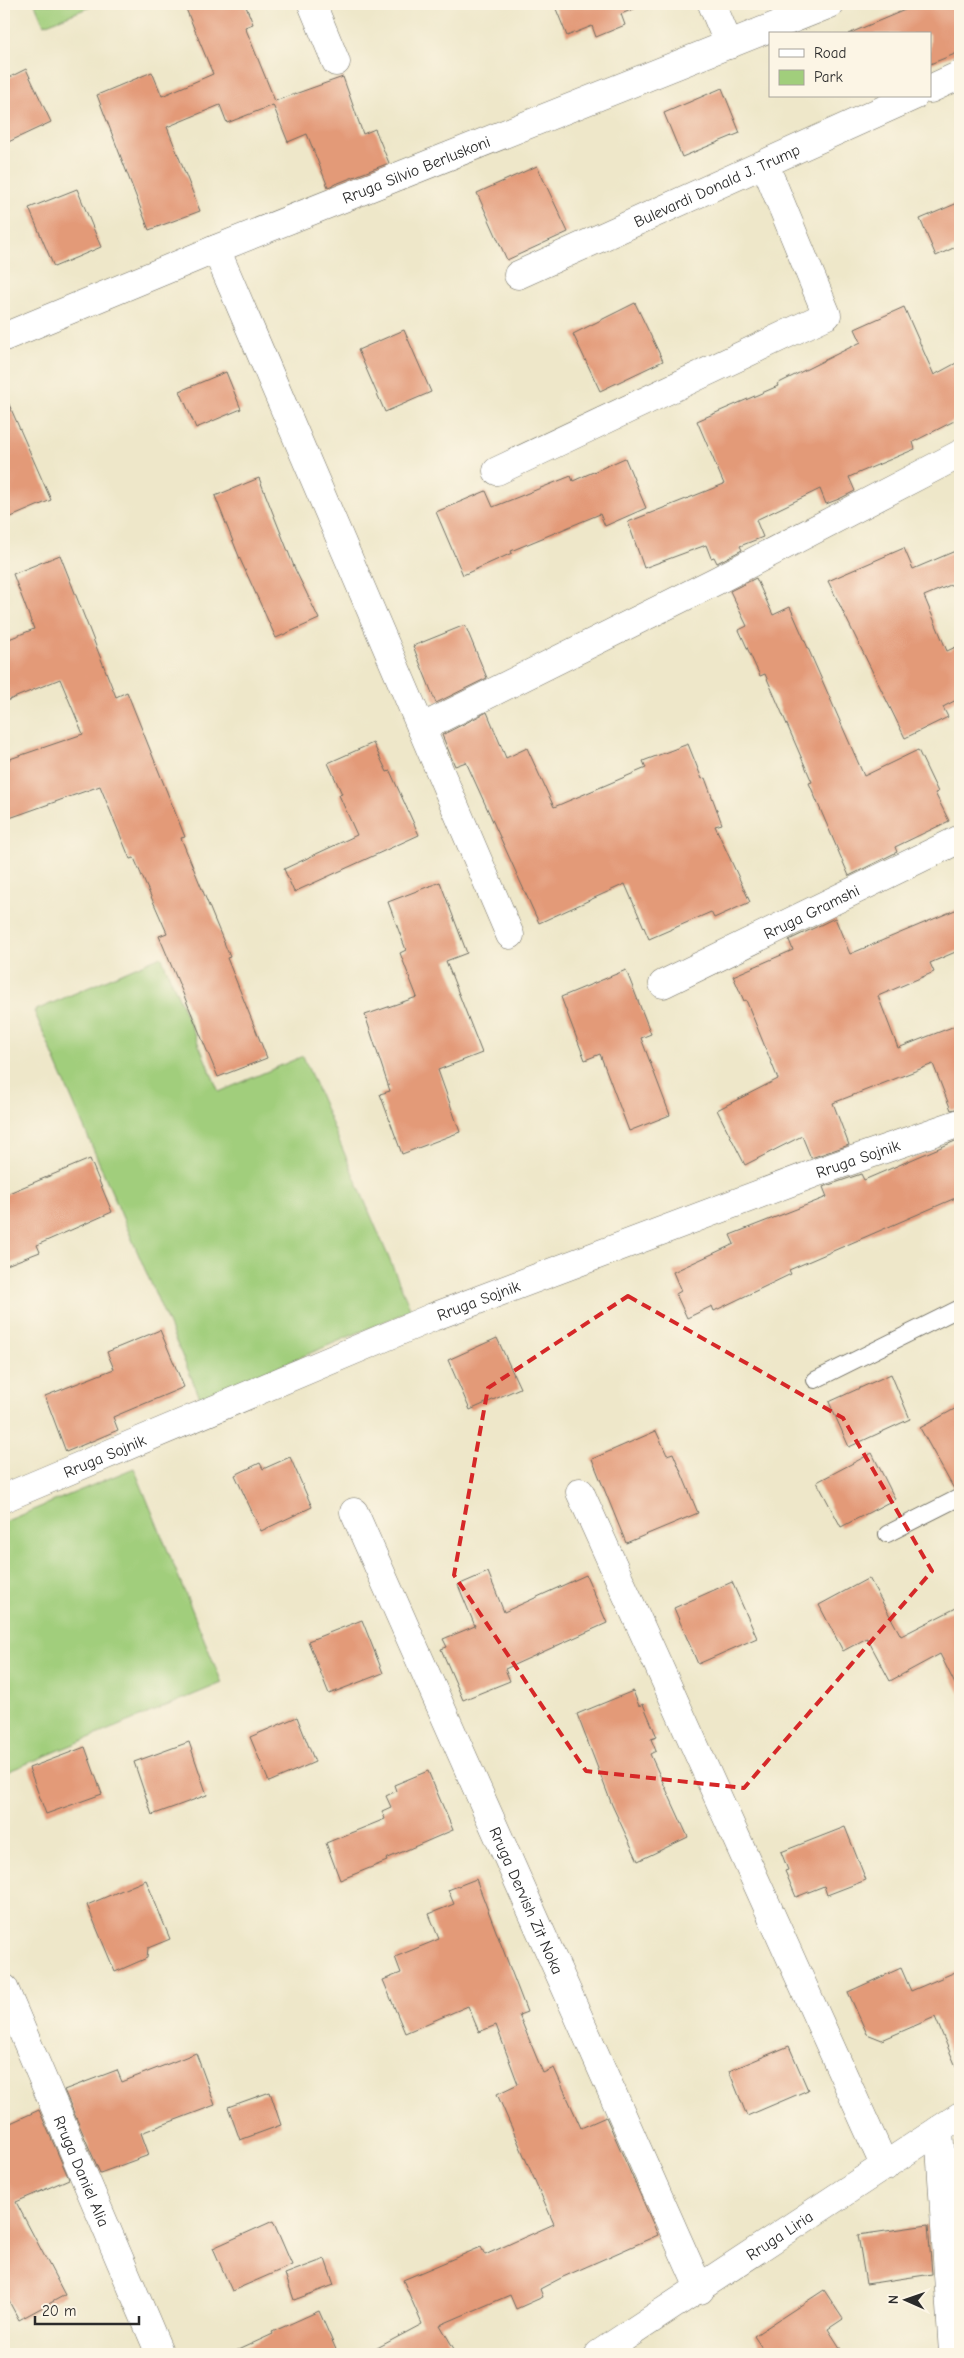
<svg xmlns="http://www.w3.org/2000/svg" width="964" height="2358" font-family="'Comic Neue',sans-serif">
<rect width="100%" height="100%" fill="#fcf5e5"/>
<filter id="ink" filterUnits="userSpaceOnUse"><feTurbulence type="fractalNoise" baseFrequency=".02" numOctaves="2"/><feDisplacementMap in="SourceGraphic" scale="10" xChannelSelector="R" yChannelSelector="G"/><feConvolveMatrix kernelMatrix="1 2 1 2 8 2 1 2 1" color-interpolation-filters="sRGB"/></filter>
<filter id="wash" filterUnits="userSpaceOnUse"><feTurbulence type="fractalNoise" baseFrequency=".0096" numOctaves="4" result="noise"/><feDisplacementMap in="SourceGraphic" scale="20" xChannelSelector="R" yChannelSelector="G"/><feGaussianBlur stdDeviation="1.12" result="paint"/><feColorMatrix in="noise" values="0 0 0 0 0 0 0 0 0 0 0 0 0 0 0 0 0 1.4 0 .05"/><feComposite in="paint" operator="in"/></filter>
<g filter="url(#wash)">
<rect width="100%" height="100%" fill="#eee7c9"/>
<g fill="#a1ce7c" stroke="#667c54">
<path d="M 35,4 L 98,4 L 44,25 Z"/>
<path d="M 161,956 L 219,1092 L 303,1056 L 411,1310 L 201,1400 L 34,1011 Z"/>
<path d="M 134,1468 L 222,1683 L 4,1773 L 4,1522 Z"/>
</g>
<g id="blocks">
<g fill="#e39a78">
<path d="M 184,4 L 245,4 L 253,24 L 245,27 L 275,101 L 343,77 L 363,134 L 375,129 L 389,163 L 328,187 L 307,134 L 288,142 L 273,105 L 227,123 L 220,105 L 167,127 L 200,211 L 149,230 L 97,95 L 152,72 L 162,96 L 213,74 Z"/>
<path d="M 554,4 L 644,4 L 644,5 L 621,14 L 625,25 L 596,37 L 592,26 L 567,36 Z"/>
<path d="M 919,4 L 960,4 L 960,52 L 930,64 L 930,34 L 848,34 Z"/>
<path d="M 26,69 L 51,122 L 4,144 L 4,80 Z"/>
<path d="M 722,88 L 740,133 L 682,157 L 664,113 Z"/>
<path d="M 537,166 L 568,232 L 507,260 L 477,193 Z"/>
<path d="M 77,189 L 101,247 L 54,267 L 29,208 Z"/>
<path d="M 960,202 L 960,245 L 936,256 L 920,219 Z"/>
<path d="M 635,303 L 663,361 L 600,391 L 573,334 Z"/>
<path d="M 904,307 L 934,375 L 960,361 L 960,418 L 913,442 L 915,449 L 849,477 L 855,491 L 839,499 L 826,504 L 820,489 L 756,520 L 763,537 L 740,546 L 742,550 L 717,563 L 714,557 L 711,558 L 706,545 L 644,568 L 628,522 L 724,484 L 697,421 L 778,386 L 777,384 L 861,342 L 855,329 Z"/>
<path d="M 404,330 L 431,392 L 385,412 L 358,350 Z"/>
<path d="M 226,372 L 241,409 L 196,428 L 180,391 Z"/>
<path d="M 4,393 L 51,500 L 4,520 Z"/>
<path d="M 625,458 L 646,508 L 605,526 L 600,514 L 511,551 L 512,553 L 463,575 L 436,512 L 486,491 L 493,507 L 571,476 L 573,481 Z"/>
<path d="M 259,478 L 295,569 L 319,619 L 276,638 L 240,559 L 215,496 Z"/>
<path d="M 904,548 L 913,569 L 960,549 L 960,581 L 924,596 L 947,651 L 960,645 L 960,698 L 943,707 L 948,717 L 905,738 L 828,581 Z"/>
<path d="M 60,555 L 116,697 L 127,692 L 185,837 L 181,838 L 230,957 L 227,958 L 267,1058 L 218,1077 L 159,936 L 167,933 L 134,858 L 130,859 L 100,786 L 4,820 L 4,761 L 83,734 L 60,679 L 4,702 L 4,641 L 34,629 L 13,574 Z"/>
<path d="M 756,578 L 773,615 L 790,607 L 864,776 L 918,750 L 938,792 L 935,793 L 949,821 L 895,847 L 897,852 L 849,876 L 809,783 L 812,782 L 765,674 L 760,676 L 739,630 L 747,626 L 730,591 Z"/>
<path d="M 465,625 L 487,678 L 436,703 L 413,646 Z"/>
<path d="M 487,712 L 506,758 L 527,748 L 554,807 L 646,768 L 643,761 L 688,744 L 702,779 L 705,778 L 722,824 L 715,826 L 750,902 L 714,918 L 711,912 L 649,939 L 625,884 L 539,923 L 466,762 L 455,766 L 442,735 Z"/>
<path d="M 373,743 L 387,772 L 390,771 L 419,835 L 294,892 L 284,869 L 357,835 L 339,795 L 342,794 L 328,763 Z"/>
<path d="M 440,882 L 467,953 L 446,961 L 482,1053 L 438,1070 L 460,1132 L 402,1154 L 380,1094 L 390,1091 L 365,1015 L 417,997 L 400,953 L 406,950 L 388,902 Z"/>
<path d="M 960,908 L 960,950 L 930,963 L 934,972 L 878,996 L 898,1048 L 960,1024 L 960,1108 L 951,1110 L 933,1064 L 833,1103 L 849,1145 L 811,1158 L 802,1136 L 745,1165 L 717,1110 L 778,1079 L 746,1000 L 744,1001 L 733,976 L 793,950 L 789,940 L 835,918 L 850,954 Z"/>
<path d="M 626,970 L 651,1034 L 641,1038 L 670,1115 L 629,1131 L 600,1054 L 585,1060 L 561,997 Z"/>
<path d="M 960,1139 L 960,1196 L 789,1270 L 791,1274 L 714,1311 L 712,1306 L 687,1318 L 676,1294 L 681,1291 L 673,1272 L 734,1244 L 730,1235 L 827,1197 L 823,1187 L 861,1174 L 864,1180 Z"/>
<path d="M 90,1159 L 112,1212 L 37,1245 L 40,1252 L 4,1266 L 4,1195 Z"/>
<path d="M 160,1330 L 184,1387 L 113,1417 L 118,1430 L 66,1452 L 45,1396 L 114,1369 L 107,1352 Z"/>
<path d="M 497,1338 L 520,1388 L 470,1410 L 448,1360 Z"/>
<path d="M 891,1374 L 910,1419 L 849,1447 L 829,1402 Z"/>
<path d="M 960,1406 L 960,1487 L 954,1489 L 920,1428 Z"/>
<path d="M 656,1431 L 667,1455 L 673,1453 L 698,1513 L 626,1543 L 592,1459 Z"/>
<path d="M 872,1453 L 895,1499 L 841,1527 L 817,1482 Z"/>
<path d="M 290,1457 L 312,1507 L 261,1531 L 235,1475 L 260,1463 L 263,1469 Z"/>
<path d="M 488,1572 L 504,1612 L 586,1575 L 607,1623 L 505,1669 L 510,1681 L 463,1700 L 441,1649 L 447,1647 L 443,1639 L 475,1626 L 458,1585 Z"/>
<path d="M 869,1578 L 901,1636 L 960,1606 L 960,1694 L 940,1654 L 890,1681 L 867,1638 L 843,1651 L 819,1605 Z"/>
<path d="M 732,1582 L 757,1638 L 698,1664 L 674,1608 Z"/>
<path d="M 362,1620 L 383,1673 L 329,1694 L 308,1641 Z"/>
<path d="M 633,1691 L 639,1706 L 643,1704 L 657,1737 L 651,1739 L 656,1751 L 650,1754 L 688,1837 L 638,1861 L 612,1805 L 577,1714 Z"/>
<path d="M 297,1717 L 315,1762 L 269,1782 L 250,1737 Z"/>
<path d="M 189,1742 L 207,1795 L 152,1815 L 134,1762 Z"/>
<path d="M 85,1747 L 102,1794 L 46,1814 L 29,1768 Z"/>
<path d="M 428,1771 L 453,1830 L 386,1859 L 387,1861 L 340,1880 L 326,1843 L 385,1819 L 382,1811 L 391,1807 L 386,1796 L 396,1791 L 394,1785 Z"/>
<path d="M 845,1827 L 866,1880 L 827,1895 L 824,1886 L 796,1897 L 785,1871 L 788,1870 L 781,1852 Z"/>
<path d="M 476,1879 L 527,2012 L 519,2015 L 543,2073 L 554,2068 L 581,2128 L 606,2117 L 658,2235 L 563,2277 L 540,2289 L 543,2297 L 516,2309 L 510,2295 L 440,2325 L 457,2354 L 366,2354 L 422,2324 L 403,2280 L 481,2247 L 485,2255 L 554,2224 L 497,2094 L 518,2084 L 496,2025 L 479,2032 L 468,2006 L 405,2033 L 383,1980 L 401,1973 L 395,1957 L 439,1939 L 429,1914 L 454,1904 L 448,1890 Z"/>
<path d="M 146,1880 L 170,1939 L 148,1948 L 147,1958 L 115,1972 L 87,1905 Z"/>
<path d="M 901,1968 L 911,1991 L 960,1970 L 960,2076 L 935,2017 L 882,2040 L 867,2034 L 848,1992 Z"/>
<path d="M 789,2046 L 808,2090 L 747,2116 L 729,2071 Z"/>
<path d="M 196,2053 L 215,2105 L 141,2133 L 149,2155 L 100,2173 L 64,2090 L 117,2070 L 122,2082 Z"/>
<path d="M 270,2092 L 281,2125 L 240,2140 L 228,2107 Z"/>
<path d="M 39,2110 L 69,2179 L 16,2202 L 65,2295 L 19,2320 L 4,2292 L 4,2126 Z"/>
<path d="M 273,2221 L 292,2265 L 232,2291 L 213,2248 Z"/>
<path d="M 928,2225 L 932,2274 L 866,2284 L 858,2235 Z"/>
<path d="M 325,2259 L 334,2285 L 294,2300 L 285,2274 Z"/>
<path d="M 824,2290 L 843,2319 L 828,2329 L 844,2354 L 766,2354 L 754,2336 Z"/>
<path d="M 319,2311 L 338,2354 L 229,2354 L 273,2334 L 272,2332 Z"/>
</g>
</g>
</g>
<g filter="url(#ink)">
<use href="#blocks" fill-opacity="0" stroke="#6f6d62" stroke-width="1"/>
<g fill="none" stroke-linecap="round" stroke-linejoin="round">
<defs>
<g id="service">
<path d="M 815,1380 L 960,1308"/>
<path d="M 887,1534 L 960,1497"/>
</g>
<g id="minor">
<path d="M 312,4 L 336,62"/>
<path d="M 712,4 L 729,45"/>
<path d="M 930,89 L 960,75"/>
<path d="M 216,249 L 510,935"/>
<path id="s1" d="M 518,275 L 914,96"/>
<path d="M 497,471 L 827,315 L 765,165"/>
<path d="M 421,728 L 716,581 L 960,454"/>
<path id="s2" d="M 663,984 L 960,839"/>
<path d="M 580,1492 L 885,2167"/>
<path id="s3" d="M 4,1498 L 433,1317 L 818,1172 L 960,1123"/>
<path id="s4" d="M 354,1512 L 700,2290"/>
<path d="M 939,2130 L 953,2354"/>
</g>
<g id="tertiary">
<path id="s5" d="M 4,337 L 216,249 L 830,4"/>
<path id="s6" d="M 4,1988 L 160,2354"/>
</g>
<g id="secondary">
<path id="s7" d="M 599,2354 L 960,2116"/>
</g>
</defs>
<use href="#service" stroke="#6f6d62" stroke-width="18"/>
<use href="#minor" stroke="#6f6d62" stroke-width="29"/>
<use href="#tertiary" stroke="#6f6d62" stroke-width="29"/>
<use href="#secondary" stroke="#6f6d62" stroke-width="29"/>
<use href="#service" stroke="#fff" stroke-width="16"/>
<use href="#minor" stroke="#fff" stroke-width="28"/>
<use href="#tertiary" stroke="#fff" stroke-width="28"/>
<use href="#secondary" stroke="#fff" stroke-width="28"/>
</g>
</g>
<path fill="none" stroke="#d62828" stroke-width="4" stroke-dasharray="10 6" stroke-linejoin="round" d="M 628,1296 L 843,1418 L 932,1571 L 744,1788 L 586,1771 L 454,1575 L 488,1388 Z"/>
<g text-anchor="middle" stroke-width="4" stroke-linejoin="round" paint-order="stroke">
<g font-size="16" fill="#2b2b2b" stroke="#fcf5e5">
<text dy="6" stroke="none"><textPath href="#s5" startOffset="445">Rruga Silvio Berluskoni</textPath></text>
<text dy="6" stroke="none"><textPath href="#s1" startOffset="218">Bulevardi Donald J. Trump</textPath></text>
<text dy="6" stroke="none"><textPath href="#s2" startOffset="165">Rruga Gramshi</textPath></text>
<text dy="6" stroke="none"><textPath href="#s3" startOffset="919">Rruga Sojnik</textPath></text>
<text dy="6" stroke="none"><textPath href="#s3" startOffset="514">Rruga Sojnik</textPath></text>
<text dy="6" stroke="none"><textPath href="#s3" startOffset="109">Rruga Sojnik</textPath></text>
<text dy="6" stroke="none"><textPath href="#s4" startOffset="425">Rruga Dervish Zit Noka</textPath></text>
<text dy="6" stroke="none"><textPath href="#s6" startOffset="199">Rruga Daniel Alia</textPath></text>
<text dy="6" stroke="none"><textPath href="#s7" startOffset="216">Rruga Liria</textPath></text>
</g>
</g>
<rect width="964" height="2358" fill="none" stroke="#fcf5e5" stroke-width="20"/>
<rect x="769" y="32" width="162" height="65" fill="#fcf5e5" stroke="#a8a49b"/>
<rect x="779" y="49" width="25" height="8" fill="#ffffff" stroke="#a8a49b"/>
<text x="814" y="58" font-size="15" fill="#2b2b2b">Road</text>
<rect x="779" y="70" width="25" height="15" fill="#a1ce7c" stroke="#a8a49b"/>
<text x="814" y="82" font-size="15" fill="#2b2b2b">Park</text>
<g transform="translate(906 2300) rotate(272)" stroke="#fcf5e5" stroke-width="4" paint-order="stroke">
<path d="M0-4L9 19L0 12L-9 19Z" fill="#2b2b2b"/>
<text y="-8" font-size="14" font-weight="bold" text-anchor="middle" fill="#2b2b2b">N</text>
</g>
<path d="M35 2316v8h104v-8" fill="none" stroke="#2b2b2b" stroke-width="2.5"/>
<text x="42" y="2316" font-size="15" fill="#2b2b2b" stroke="#fcf5e5" stroke-width="4" paint-order="stroke">20 m</text>
</svg>
